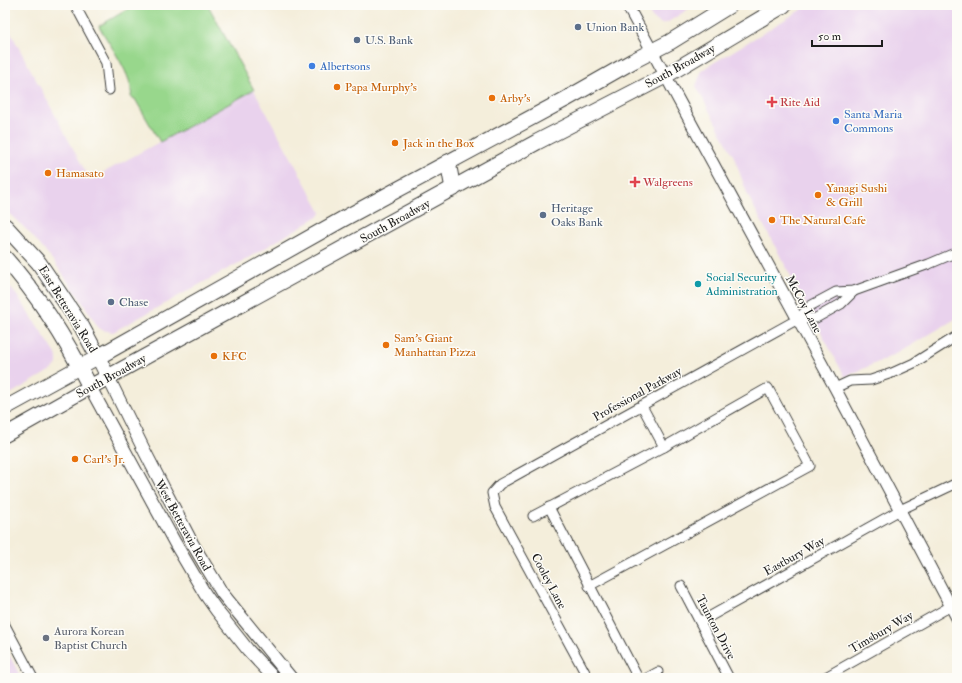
<svg xmlns="http://www.w3.org/2000/svg" width="962" height="683" font-family="'IM FELL Double Pica',serif">
<rect width="100%" height="100%" fill="#fdfcf7"/>
<filter id="ink" filterUnits="userSpaceOnUse"><feTurbulence type="fractalNoise" baseFrequency=".025" numOctaves="2"/><feDisplacementMap in="SourceGraphic" scale="8" xChannelSelector="R" yChannelSelector="G"/><feConvolveMatrix kernelMatrix="1 2 1 2 8 2 1 2 1" color-interpolation-filters="sRGB"/></filter>
<filter id="wash" filterUnits="userSpaceOnUse"><feTurbulence type="fractalNoise" baseFrequency=".012" numOctaves="4" result="noise"/><feDisplacementMap in="SourceGraphic" scale="16" xChannelSelector="R" yChannelSelector="G"/><feGaussianBlur stdDeviation="0.9" result="paint"/><feColorMatrix in="noise" values="0 0 0 0 0 0 0 0 0 0 0 0 0 0 0 0 0 1.4 0 .05"/><feComposite in="paint" operator="in"/></filter>
<g filter="url(#wash)">
<rect width="100%" height="100%" fill="#f4eedb"/>
<g fill="#e9d2ed">
<path d="M 645,5 L 695,5 L 668,22 L 662,24 L 656,21 L 652,18 Z"/>
<path d="M 811,5 L 957,5 L 957,318 L 898,353 L 845,377 L 748,196 L 734,157 L 696,86 L 702,70 L 804,8 Z"/>
<path d="M 5,22 L 90,180 L 254,90 L 321,212 L 320,215 L 255,254 L 113,332 L 102,330 L 98,327 L 85,306 L 55,263 L 28,231 L 5,210 Z"/>
<path d="M 5,281 L 19,298 L 56,354 L 57,358 L 57,364 L 53,369 L 5,397 Z"/>
<path d="M 5,647 L 21,678 L 5,678 Z"/>
</g>
<path fill="#98d78c" stroke="#5a7a54" d="M 135,5 L 208,5 L 254,90 L 160,142 L 135,99 L 131,97 C 135,78 108,43 99,26 Z"/>
</g>
<g filter="url(#ink)">
<g fill="none" stroke-linecap="round" stroke-linejoin="round">
<defs>
<g id="minor">
<path d="M 75,5 L 106,63 L 109,90"/>
<path d="M 798,319 L 816,318 L 841,304 L 854,291"/>
<path d="M 835,388 L 850,381 L 871,380 L 892,373 L 914,363 L 957,336"/>
<path d="M 549,507 L 638,678"/>
<path d="M 533,516 L 664,447 L 642,406"/>
<path d="M 589,586 L 810,466 L 768,388 L 664,447"/>
<path d="M 681,586 L 729,678"/>
<path d="M 700,622 L 900,510 L 957,483"/>
<path d="M 5,625 L 33,678"/>
<path d="M 588,678 L 495,507 L 492,493 L 500,484 L 798,319 L 810,306 L 836,292 L 854,291 L 929,264 L 957,252"/>
<path d="M 647,678 L 658,672"/>
<path d="M 824,678 L 951,606"/>
</g>
<path id="tertiary" d="M 627,5 L 835,388 L 957,618"/>
<g id="secondary">
<path d="M 108,377 L 144,450 L 192,543 L 222,593 L 291,678"/>
<path d="M 90,387 L 175,543 L 205,594 L 217,611 L 248,650 L 274,678"/>
</g>
<g id="primary">
<path d="M 5,408 L 98,357 L 108,377"/>
<path d="M 5,435 L 90,387"/>
</g>
<g id="trunk">
<path d="M 448,162 L 453,189"/>
<path d="M 5,226 L 39,263 L 82,327 L 98,357 L 343,219 L 566,99 L 633,61 L 670,42 L 730,5"/>
<path d="M 5,258 C 40,297 67,341 90,387 L 537,142 L 665,76 L 784,5"/>
</g>
</defs>
<use href="#minor" stroke="#3c3c39" stroke-width="11"/>
<use href="#tertiary" stroke="#3c3c39" stroke-width="13"/>
<use href="#secondary" stroke="#3c3c39" stroke-width="14"/>
<use href="#primary" stroke="#3c3c39" stroke-width="16"/>
<use href="#trunk" stroke="#3c3c39" stroke-width="17"/>
<use href="#minor" stroke="#fff" stroke-width="9"/>
<use href="#tertiary" stroke="#fff" stroke-width="11"/>
<use href="#secondary" stroke="#fff" stroke-width="12"/>
<use href="#primary" stroke="#fff" stroke-width="14"/>
<use href="#trunk" stroke="#fff" stroke-width="15"/>
</g>
</g>
<g fill="#5c6f8a" stroke="#fdfcf7" stroke-width="1.5">
<circle cx="578" cy="27" r="4"/>
<circle cx="357" cy="40" r="4"/>
<circle cx="543" cy="215" r="4"/>
<circle cx="111" cy="302" r="4"/>
</g>
<g fill="#3f7fe0" stroke="#fdfcf7" stroke-width="1.5">
<circle cx="312" cy="66" r="4"/>
<circle cx="836" cy="121" r="4"/>
</g>
<g fill="#e8710a" stroke="#fdfcf7" stroke-width="1.5">
<circle cx="337" cy="87" r="4"/>
<circle cx="492" cy="98" r="4"/>
<circle cx="395" cy="143" r="4"/>
<circle cx="48" cy="173" r="4"/>
<circle cx="818" cy="195" r="4"/>
<circle cx="772" cy="220" r="4"/>
<circle cx="386" cy="345" r="4"/>
<circle cx="214" cy="356" r="4"/>
<circle cx="75" cy="459" r="4"/>
</g>
<g fill="#e0444e" stroke="#fdfcf7" stroke-width="1.5">
<path d="M770 96h4v4h4v4h-4v4h-4v-4h-4v-4h4z"/>
<path d="M633 176h4v4h4v4h-4v4h-4v-4h-4v-4h4z"/>
</g>
<circle fill="#0f9aa8" stroke="#fdfcf7" stroke-width="1.5" cx="698" cy="284" r="4"/>
<circle fill="#6b7280" stroke="#fdfcf7" stroke-width="1.5" cx="46" cy="638" r="4"/>
<g text-anchor="middle" stroke-width="3" stroke-linejoin="round" paint-order="stroke">
<g font-size="12" fill="#4e5e75" stroke="#fdfcf7" text-anchor="start">
<text x="586" y="31">Union Bank</text>
<text x="365" y="44">U.S. Bank</text>
<text x="551" y="212">Heritage<tspan x="551" dy="14">Oaks Bank</tspan></text>
<text x="119" y="306">Chase</text>
</g>
<g font-size="12" fill="#366cbe" stroke="#fdfcf7" text-anchor="start">
<text x="320" y="70">Albertsons</text>
<text x="844" y="118">Santa Maria<tspan x="844" dy="14">Commons</tspan></text>
</g>
<g font-size="12" fill="#1c1c1c" stroke="#fdfcf7">
<text transform="translate(680 66) rotate(-29)" y="4">South Broadway</text>
<text transform="translate(395 221) rotate(-29)" y="4">South Broadway</text>
<text transform="translate(804 304) rotate(62)" y="4">McCoy Lane</text>
<text transform="translate(68 309) rotate(58)" y="4">East Betteravia Road</text>
<text transform="translate(111 376) rotate(-29)" y="4">South Broadway</text>
<text transform="translate(637 394) rotate(-29)" y="4">Professional Parkway</text>
<text transform="translate(183 525) rotate(61)" y="4">West Betteravia Road</text>
<text transform="translate(794 556) rotate(-29)" y="4">Eastbury Way</text>
<text transform="translate(549 581) rotate(62)" y="4">Cooley Lane</text>
<text transform="translate(716 627) rotate(62)" y="4">Taunton Drive</text>
<text transform="translate(881 632) rotate(-30)" y="4">Timsbury Way</text>
</g>
<g font-size="12" fill="#c56008" stroke="#fdfcf7" text-anchor="start">
<text x="345" y="91">Papa Murphy's</text>
<text x="500" y="102">Arby's</text>
<text x="403" y="147">Jack in the Box</text>
<text x="56" y="177">Hamasato</text>
<text x="826" y="192">Yanagi Sushi<tspan x="826" dy="14">&amp; Grill</tspan></text>
<text x="780" y="224">The Natural Cafe</text>
<text x="394" y="342">Sam's Giant<tspan x="394" dy="14">Manhattan Pizza</tspan></text>
<text x="222" y="360">KFC</text>
<text x="83" y="463">Carl's Jr.</text>
</g>
<g font-size="12" fill="#be3a42" stroke="#fdfcf7" text-anchor="start">
<text x="780" y="106">Rite Aid</text>
<text x="643" y="186">Walgreens</text>
</g>
<g font-size="12" fill="#0d838f" stroke="#fdfcf7" text-anchor="start">
<text x="706" y="281">Social Security<tspan x="706" dy="14">Administration</tspan></text>
</g>
<g font-size="12" fill="#5b616d" stroke="#fdfcf7" text-anchor="start">
<text x="54" y="635">Aurora Korean<tspan x="54" dy="14">Baptist Church</tspan></text>
</g>
</g>
<rect width="962" height="683" fill="none" stroke="#fdfcf7" stroke-width="20"/>
<path d="M812 40v6h70v-6" fill="none" stroke="#1c1c1c" stroke-width="2"/>
<text x="818" y="40" font-size="12" fill="#1c1c1c" stroke="#fdfcf7" stroke-width="3" paint-order="stroke">50 m</text>
</svg>
